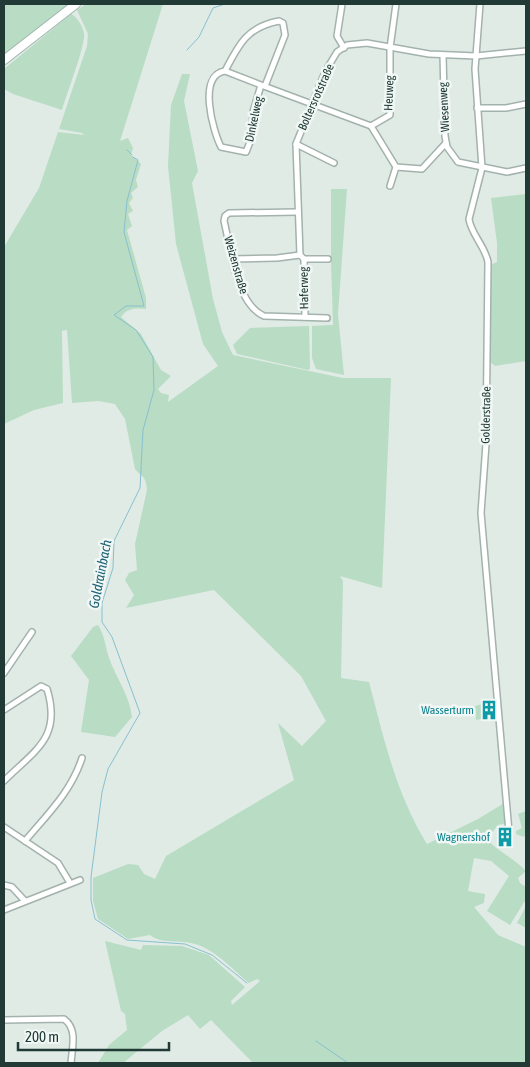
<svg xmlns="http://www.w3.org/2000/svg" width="530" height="1067" font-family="'Asap Condensed',sans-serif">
<rect width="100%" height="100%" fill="#e0ebe6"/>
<g fill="#b9dcc4">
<path d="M 4,4 L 72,4 L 4,57 Z"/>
<path d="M 86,4 L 163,4 L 120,141 L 128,138 L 133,148 L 131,155 L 141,164 L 136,180 L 138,187 L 131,193 L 133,198 L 129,203 L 133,211 L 128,214 L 132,226 L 127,230 L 146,298 L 146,309 C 136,308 127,308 121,317 L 141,334 L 161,370 L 171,376 L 158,389 L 161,393 L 169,395 L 168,402 L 218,366 L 203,344 L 176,244 L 168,166 L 171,105 L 182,74 L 190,74 L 184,101 L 198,171 L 192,183 L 213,299 L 222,332 L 233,355 L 343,378 L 391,378 L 382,588 L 340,576 L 343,581 L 341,678 L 369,682 C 384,739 396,794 427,844 L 478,819 L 506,802 L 508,823 L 498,825 L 487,839 C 498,852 513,857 526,871 L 518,878 L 520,883 L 526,887 L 526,899 L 510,925 L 487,911 L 509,876 L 491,861 L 474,858 L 468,891 L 485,894 L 484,903 L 474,907 L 498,935 L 526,947 L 526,1063 L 253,1063 L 211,1020 L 200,1029 L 188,1015 L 162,1031 L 123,1063 L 98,1063 L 109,1045 L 127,1030 L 125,1014 L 121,1011 L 105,941 L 141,950 L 143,945 L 182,946 L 209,955 L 245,987 L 231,1001 L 232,1005 L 260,981 L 257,979 L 249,983 C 232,969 213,947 191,943 C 178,940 161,944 150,935 L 128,939 L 98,919 L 93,901 L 93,878 L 128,864 L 138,865 L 144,874 L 155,879 L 166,856 L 294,780 L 278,723 L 302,746 L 326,721 L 301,676 L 214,590 L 126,608 L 134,595 L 125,580 L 129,573 L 137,570 L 135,544 L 147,490 C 146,476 142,477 135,469 L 125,419 L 115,404 L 98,401 L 72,403 L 67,330 L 62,331 L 63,403 L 34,410 L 4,424 L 4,247 L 39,188 L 58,132 L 84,135 L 82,133 L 59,129 L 87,46 L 88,34 L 77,10 Z"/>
<path d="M 71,14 C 77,17 82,25 84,33 C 86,45 66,95 62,110 L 13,94 L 4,89 L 4,69 Z"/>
<path d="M 331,189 L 347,189 L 338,314 L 344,375 L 316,369 L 312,358 L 312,326 L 333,325 L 331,262 Z"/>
<path d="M 526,194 L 526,361 L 495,366 L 489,361 L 490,265 L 497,262 L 497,243 L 491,198 Z"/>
<path d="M 309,326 L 310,369 L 308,370 L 237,354 L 233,345 L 250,328 Z"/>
<path d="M 98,625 C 104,634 105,644 108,655 C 115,677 129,693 132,717 L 115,737 L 81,732 L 89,680 L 71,656 L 93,627 Z"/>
<path d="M 494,701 L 495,716 L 476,720 L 475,706 Z"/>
<path d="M 526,811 L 526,833 L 524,837 L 516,834 L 516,831 L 522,828 L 518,814 Z"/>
<path d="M 526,906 L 526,928 L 517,923 Z"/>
</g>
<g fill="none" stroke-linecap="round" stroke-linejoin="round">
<g stroke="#88c0cf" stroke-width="1">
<path d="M 187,50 L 199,37 L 213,8 L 225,4"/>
<path d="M 127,150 L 132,155"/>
<path d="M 133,157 L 138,160 L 127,201 L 124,232 L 144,306 L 126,306 L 114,315 L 136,330 L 153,357 L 154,390 L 143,430 L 140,488 L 114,541 L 113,568 L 102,603 L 102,622 L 112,637 L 140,713 L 108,769 L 102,792 L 91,877 L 91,900 L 95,919 L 127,940 L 185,944 L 212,955 L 247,983"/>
<path d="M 316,1041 L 348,1063"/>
</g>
<defs>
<g id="street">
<path d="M 342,4 L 337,36 L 344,48"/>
<path d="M 480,4 L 475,69 L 482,168 L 469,219 C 471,234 485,246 488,262 L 486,444 L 481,513 L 509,832"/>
<path d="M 443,55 L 445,136 L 447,147 L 458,162 L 507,172 L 526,168"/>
<path d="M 225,71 C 239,44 247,27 279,21 L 283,23 L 285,35 L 265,86"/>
<path d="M 261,85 L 225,71 C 197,75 213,131 221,147 L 246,152 L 252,137 L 253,112 L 261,85 L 371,126 L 390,115 L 390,48 L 396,4"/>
<path d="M 477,108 L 506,108 L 526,104"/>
<path d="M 371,126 L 396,167 L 422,169 L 446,143"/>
<path d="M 296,144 L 334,163"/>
<path d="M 390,186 L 396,167"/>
<path d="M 298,212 L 229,213 L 225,216 L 224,221 C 231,249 236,304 264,316 L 327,318"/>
<path d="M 233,259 L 277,258 L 300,255"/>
<path d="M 304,259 L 305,317"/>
<path d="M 328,259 L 304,259 L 300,255 L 296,144 L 325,72 L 337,52 L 347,45 L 367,43 L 429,54 L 476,56 L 526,51"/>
<path d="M 4,673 L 32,632"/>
<path d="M 4,710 L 41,686 L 47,689 C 62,738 35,750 4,781"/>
<path d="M 4,827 L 58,863 L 70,883"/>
<path d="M 25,841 C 47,815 71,792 82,758"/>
<path d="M 4,885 L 12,887 L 25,901"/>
<path d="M 4,910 L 80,880"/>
<path d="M 4,1020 L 64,1019 C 78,1029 72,1048 71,1063"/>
</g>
<path id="secondary" d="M 4,60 L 76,4"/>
</defs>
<use href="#street" stroke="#a3b2ad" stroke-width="8"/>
<use href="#secondary" stroke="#9fb6af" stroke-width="10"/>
<use href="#street" stroke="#fff" stroke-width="5"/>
<use href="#secondary" stroke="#fff" stroke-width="8"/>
</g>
<defs>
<symbol id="building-bare" viewBox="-9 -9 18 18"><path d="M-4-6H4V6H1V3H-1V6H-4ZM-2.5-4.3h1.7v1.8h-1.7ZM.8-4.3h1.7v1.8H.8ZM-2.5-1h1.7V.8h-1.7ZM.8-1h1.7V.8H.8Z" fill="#0f9aa8" stroke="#f0f7f4" stroke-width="2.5" paint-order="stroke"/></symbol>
</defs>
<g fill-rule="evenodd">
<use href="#building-bare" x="475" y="696" width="28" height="28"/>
<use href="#building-bare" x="491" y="823" width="28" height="28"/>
</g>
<g text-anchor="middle" stroke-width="5" stroke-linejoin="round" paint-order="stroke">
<g font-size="12" fill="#213a35" stroke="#f0f7f4">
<text transform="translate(389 93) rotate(-88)" y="4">Heuweg</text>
<text transform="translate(316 97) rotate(-66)" y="4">Boltersrotstraße</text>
<text transform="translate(444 107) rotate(-93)" y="4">Wiesenweg</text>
<text transform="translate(254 119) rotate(-78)" y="4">Dinkelweg</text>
<text transform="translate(236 265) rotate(74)" y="4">Weizenstraße</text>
<text transform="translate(304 288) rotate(-91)" y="4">Haferweg</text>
<text transform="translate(486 415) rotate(-89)" y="4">Golderstraße</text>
</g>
<g font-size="12" fill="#0d838f" stroke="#f0f7f4" text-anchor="end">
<text x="474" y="714">Wasserturm</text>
<text x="490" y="841">Wagnershof</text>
</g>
<g font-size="14" font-style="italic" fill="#1c6175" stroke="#f0f7f4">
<text transform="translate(100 574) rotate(-79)" y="5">Goldrainbach</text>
</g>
</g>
<rect width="530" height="1067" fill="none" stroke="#213a35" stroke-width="10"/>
<path d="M18 1042v8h151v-8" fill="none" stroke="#213a35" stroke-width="2.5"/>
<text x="25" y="1042" font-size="15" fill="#213a35" stroke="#f0f7f4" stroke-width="4" paint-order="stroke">200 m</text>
</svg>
